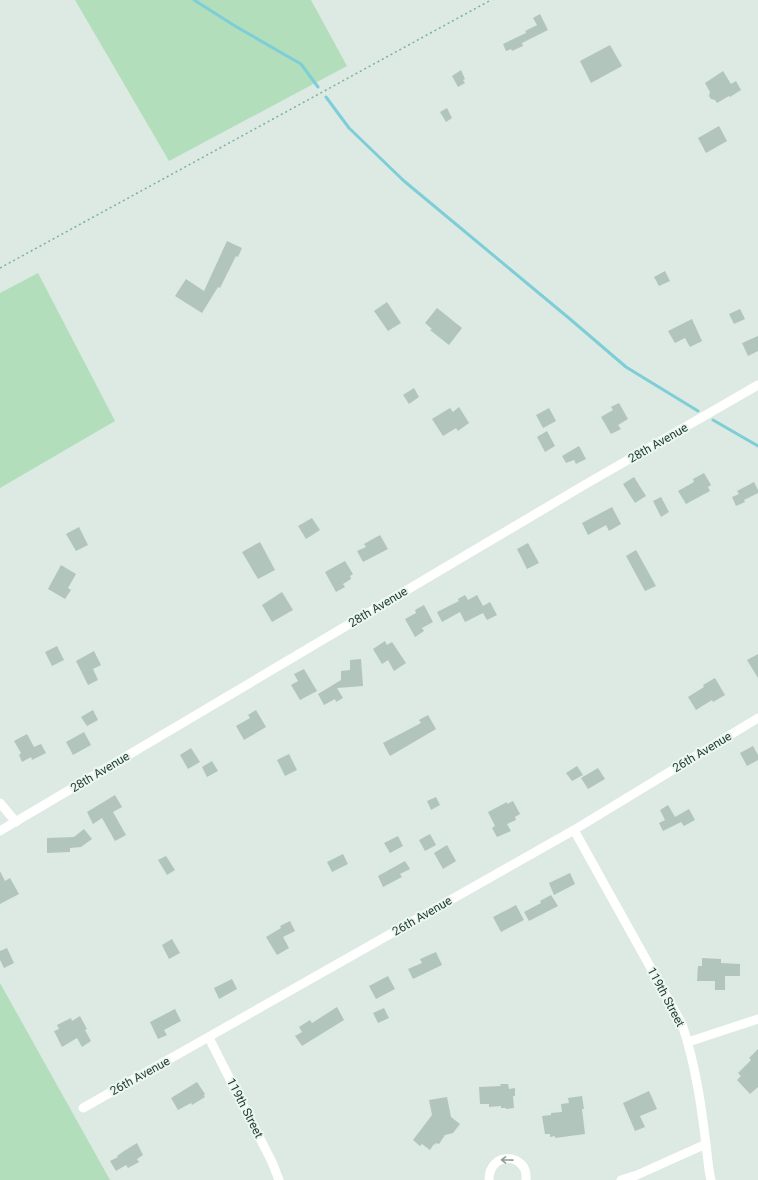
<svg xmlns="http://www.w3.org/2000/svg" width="758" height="1180" font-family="Roboto,sans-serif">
<rect width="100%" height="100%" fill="#dceae3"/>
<g fill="#b2debc">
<path d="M 75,0 L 311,0 L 347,66 L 169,161 Z"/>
<path d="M 38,273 L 115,421 L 0,488 L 0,293 Z"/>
<path d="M 0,983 L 110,1180 L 0,1180 Z"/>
</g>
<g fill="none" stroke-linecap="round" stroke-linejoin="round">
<g stroke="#7dced6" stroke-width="3">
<path d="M 194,0 L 235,26 L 301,64 L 318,87"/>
<path d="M 326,97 L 349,128 L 404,181 L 570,319 L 626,367 L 698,411"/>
<path d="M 713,420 L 758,446"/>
</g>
</g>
<g fill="#b1c5bc">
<path d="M 540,14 L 548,30 L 522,43 L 523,46 L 512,51 L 511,49 L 506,51 L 503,44 L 526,33 L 525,31 L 537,25 L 533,18 Z"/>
<path d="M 610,45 L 622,66 L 591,83 L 580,61 Z"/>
<path d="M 461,70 L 465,79 L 463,80 L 465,83 L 458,87 L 452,76 Z"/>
<path d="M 723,71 L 731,84 L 736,81 L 741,90 L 730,97 L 729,96 L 717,103 L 715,100 L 711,99 L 709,96 L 710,92 L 705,83 Z"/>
<path d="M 447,108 L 452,118 L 446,122 L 440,112 Z"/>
<path d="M 719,126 L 727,141 L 706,153 L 698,138 Z"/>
<path d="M 227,241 L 242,248 L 238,257 L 236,256 L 220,288 L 218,287 L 202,313 L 175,296 L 186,279 L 204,291 Z"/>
<path d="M 665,271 L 670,281 L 659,286 L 654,277 Z"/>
<path d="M 387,302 L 401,323 L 388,331 L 374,311 Z"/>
<path d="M 437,308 L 462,328 L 449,345 L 430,330 L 432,329 L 425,323 Z"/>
<path d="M 740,309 L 745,319 L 734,324 L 729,314 Z"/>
<path d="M 692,319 L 702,341 L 690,347 L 685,338 L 675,343 L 668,331 Z"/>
<path d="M 758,336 L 758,351 L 748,356 L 742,343 Z"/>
<path d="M 414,388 L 419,397 L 409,404 L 403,395 Z"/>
<path d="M 619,403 L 628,419 L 618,425 L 621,429 L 611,434 L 601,417 L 613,410 L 611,407 Z"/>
<path d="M 459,407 L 469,423 L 458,431 L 456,428 L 443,436 L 432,419 L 450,408 L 453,412 Z"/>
<path d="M 549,408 L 556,421 L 543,428 L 536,415 Z"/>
<path d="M 547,431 L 555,446 L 545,452 L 537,437 Z"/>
<path d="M 579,446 L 586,459 L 576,464 L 574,460 L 566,463 L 562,456 Z"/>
<path d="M 704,473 L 711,485 L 708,487 L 710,491 L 686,504 L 678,491 L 694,482 L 693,479 Z"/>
<path d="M 634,477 L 646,496 L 635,503 L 623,484 Z"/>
<path d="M 754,482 L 758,490 L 758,493 L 744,500 L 745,502 L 736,506 L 732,497 L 739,494 L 737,491 Z"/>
<path d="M 661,497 L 669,512 L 661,517 L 653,501 Z"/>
<path d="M 612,507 L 621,524 L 609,531 L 606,525 L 588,535 L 582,523 Z"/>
<path d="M 312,518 L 320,530 L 306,539 L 298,526 Z"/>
<path d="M 79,527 L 88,545 L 76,551 L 66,534 Z"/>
<path d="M 380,535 L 388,549 L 363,562 L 357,551 L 366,547 L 364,544 Z"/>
<path d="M 260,542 L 275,570 L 258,579 L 242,552 Z"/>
<path d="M 528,543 L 539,563 L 527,569 L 517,549 Z"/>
<path d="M 636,550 L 656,586 L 645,591 L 626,556 Z"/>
<path d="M 345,561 L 353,574 L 350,576 L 351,579 L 343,584 L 345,587 L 336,592 L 325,572 Z"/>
<path d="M 61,565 L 76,574 L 68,588 L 71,590 L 65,599 L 48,589 Z"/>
<path d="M 282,592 L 293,610 L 272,622 L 262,605 Z"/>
<path d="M 465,595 L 468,600 L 477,595 L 483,606 L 490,602 L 497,615 L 487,620 L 483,613 L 465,622 L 460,612 L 442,622 L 437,612 L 459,601 L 458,599 Z"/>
<path d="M 424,605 L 433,622 L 422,628 L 424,631 L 415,637 L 405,619 L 416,613 L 415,610 Z"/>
<path d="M 385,641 L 387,645 L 392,642 L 406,663 L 394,671 L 388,660 L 382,664 L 373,649 Z"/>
<path d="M 57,646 L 64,660 L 52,666 L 45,652 Z"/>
<path d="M 94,651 L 101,665 L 93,669 L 98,680 L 88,685 L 76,661 Z"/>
<path d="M 758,654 L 758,678 L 747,660 Z"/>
<path d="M 361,659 L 363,686 L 337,688 L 343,698 L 336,702 L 335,699 L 324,705 L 318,694 L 341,680 L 341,671 L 350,670 L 350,660 Z"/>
<path d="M 304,669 L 317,691 L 300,700 L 291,685 L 298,681 L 294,674 Z"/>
<path d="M 715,678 L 725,695 L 713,702 L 712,700 L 696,710 L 688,697 L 704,687 L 703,685 Z"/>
<path d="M 93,710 L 98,720 L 87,726 L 81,717 Z"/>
<path d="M 256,710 L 266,727 L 244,740 L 236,726 L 250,718 L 248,715 Z"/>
<path d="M 428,715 L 436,729 L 390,756 L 383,743 L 421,723 L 419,720 Z"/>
<path d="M 84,732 L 91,745 L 73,755 L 66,742 Z"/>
<path d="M 27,734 L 34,747 L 41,744 L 46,753 L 32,760 L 31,757 L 22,762 L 19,755 L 21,753 L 14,741 Z"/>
<path d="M 753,746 L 758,755 L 758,760 L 747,766 L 740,753 Z"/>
<path d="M 191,748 L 200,762 L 188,769 L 180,755 Z"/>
<path d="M 289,754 L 297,770 L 285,776 L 277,760 Z"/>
<path d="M 212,761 L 218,771 L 207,777 L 202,767 Z"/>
<path d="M 577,766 L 583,775 L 572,781 L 566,773 Z"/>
<path d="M 598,768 L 605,779 L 588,789 L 581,778 Z"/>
<path d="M 115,795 L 122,807 L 113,812 L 126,835 L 115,841 L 102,818 L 93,824 L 87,812 Z"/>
<path d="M 436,797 L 440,805 L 431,810 L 427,801 Z"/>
<path d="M 513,801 L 520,814 L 515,817 L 516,820 L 507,824 L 511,831 L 497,837 L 492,828 L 495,826 L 488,812 L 507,802 L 507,804 Z"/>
<path d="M 668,805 L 675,817 L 689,809 L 695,820 L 684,826 L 681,822 L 663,831 L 659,823 L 665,820 L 660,810 Z"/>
<path d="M 84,829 L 92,839 L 81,847 L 70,848 L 70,852 L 47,853 L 47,838 L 74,837 Z"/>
<path d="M 430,834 L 436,845 L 425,851 L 419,840 Z"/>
<path d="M 398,836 L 403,846 L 390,853 L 384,843 Z"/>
<path d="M 447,845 L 456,861 L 443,869 L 434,853 Z"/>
<path d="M 343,854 L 348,864 L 332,872 L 327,862 Z"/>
<path d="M 166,856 L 175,870 L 167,875 L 158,860 Z"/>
<path d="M 405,861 L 410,869 L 400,874 L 402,877 L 383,887 L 378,876 Z"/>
<path d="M 0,871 L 5,881 L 10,878 L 19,894 L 0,904 Z"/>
<path d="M 570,873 L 575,884 L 554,895 L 549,883 Z"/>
<path d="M 551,895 L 558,906 L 529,921 L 524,912 L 541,903 L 540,901 Z"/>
<path d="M 516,905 L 524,920 L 501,932 L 493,917 Z"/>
<path d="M 290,921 L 295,931 L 283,937 L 289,948 L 277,955 L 266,937 L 281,928 L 280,926 Z"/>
<path d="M 172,939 L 180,953 L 169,959 L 162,945 Z"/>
<path d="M 7,948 L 14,963 L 4,968 L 0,960 L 0,951 Z"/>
<path d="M 436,952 L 442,965 L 413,979 L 408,969 L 422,963 L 420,959 Z"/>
<path d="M 702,958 L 721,959 L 721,963 L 740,964 L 740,976 L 725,976 L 725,990 L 715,990 L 715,981 L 697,981 L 698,966 L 702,966 Z"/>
<path d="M 388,976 L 395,989 L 376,999 L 369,986 Z"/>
<path d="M 232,979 L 237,989 L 219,999 L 214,988 Z"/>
<path d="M 337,1007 L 344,1020 L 302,1046 L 295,1036 L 302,1032 L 299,1027 L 310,1020 L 312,1023 Z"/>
<path d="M 384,1008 L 389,1018 L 378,1023 L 373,1013 Z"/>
<path d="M 175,1009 L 181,1021 L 164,1030 L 167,1035 L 158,1039 L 150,1022 Z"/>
<path d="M 80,1016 L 87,1029 L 85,1030 L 91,1041 L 82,1047 L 77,1038 L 62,1047 L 54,1031 L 59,1029 L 57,1025 L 71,1018 L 72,1021 Z"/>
<path d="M 758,1049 L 758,1087 L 750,1094 L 737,1080 L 741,1076 L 738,1073 L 751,1060 L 749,1058 Z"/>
<path d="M 197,1082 L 205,1094 L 204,1095 L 205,1097 L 192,1105 L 191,1103 L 178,1110 L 171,1098 Z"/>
<path d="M 500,1084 L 508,1084 L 509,1089 L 515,1088 L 515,1096 L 513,1096 L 514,1108 L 506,1109 L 506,1108 L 501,1108 L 501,1106 L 489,1107 L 489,1104 L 480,1104 L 479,1087 L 501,1086 Z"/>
<path d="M 649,1091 L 657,1109 L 640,1116 L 645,1127 L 635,1131 L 623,1103 Z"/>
<path d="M 582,1096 L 584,1109 L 582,1109 L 585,1134 L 555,1138 L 555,1136 L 550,1137 L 550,1134 L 545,1134 L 542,1116 L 551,1115 L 551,1113 L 562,1112 L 561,1104 L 569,1103 L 568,1098 Z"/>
<path d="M 447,1097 L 451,1117 L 460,1124 L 453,1133 L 445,1135 L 439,1144 L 436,1143 L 435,1145 L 434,1144 L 430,1150 L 422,1144 L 420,1146 L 413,1140 L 432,1115 L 429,1100 Z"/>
<path d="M 137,1143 L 143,1155 L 137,1159 L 139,1162 L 128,1168 L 126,1165 L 116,1171 L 110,1161 L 118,1157 L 117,1156 L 124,1151 Z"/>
</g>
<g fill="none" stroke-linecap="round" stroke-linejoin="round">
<path stroke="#79b19d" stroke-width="1.5" stroke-dasharray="2 3" stroke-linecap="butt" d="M 0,268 L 491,0"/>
<g stroke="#fff" stroke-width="9">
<path d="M 0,803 L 16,822"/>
<path d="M 574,830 L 682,1024 C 698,1072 703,1119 709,1170 L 711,1180"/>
<path d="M 0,831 L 586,484 L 758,385"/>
<path d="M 209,1038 L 272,1162 L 279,1180"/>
<path d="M 688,1042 L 758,1019"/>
<path d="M 83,1108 L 574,830 L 758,718"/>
<path d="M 489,1180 C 489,1150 529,1153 526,1180"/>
<path d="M 621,1180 L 637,1175 L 706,1144"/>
</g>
</g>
<defs><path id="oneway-shaft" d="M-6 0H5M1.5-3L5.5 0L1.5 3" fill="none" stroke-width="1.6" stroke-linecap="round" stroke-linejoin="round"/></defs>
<use stroke="#8e9d98" href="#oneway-shaft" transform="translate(507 1160) rotate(-179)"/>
<g text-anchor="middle" stroke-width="4" stroke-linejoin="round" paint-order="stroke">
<g font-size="12" fill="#1d3b31" stroke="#edf7f1">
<text transform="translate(658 443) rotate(-30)" y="4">28th Avenue</text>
<text transform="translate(378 607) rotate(-31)" y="4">28th Avenue</text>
<text transform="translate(702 752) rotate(-31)" y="4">26th Avenue</text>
<text transform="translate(100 772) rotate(-31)" y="4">28th Avenue</text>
<text transform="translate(422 916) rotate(-30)" y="4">26th Avenue</text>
<text transform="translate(666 997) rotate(62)" y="4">119th Street</text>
<text transform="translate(140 1076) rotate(-29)" y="4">26th Avenue</text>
<text transform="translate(245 1108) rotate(63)" y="4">119th Street</text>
</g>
</g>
</svg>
